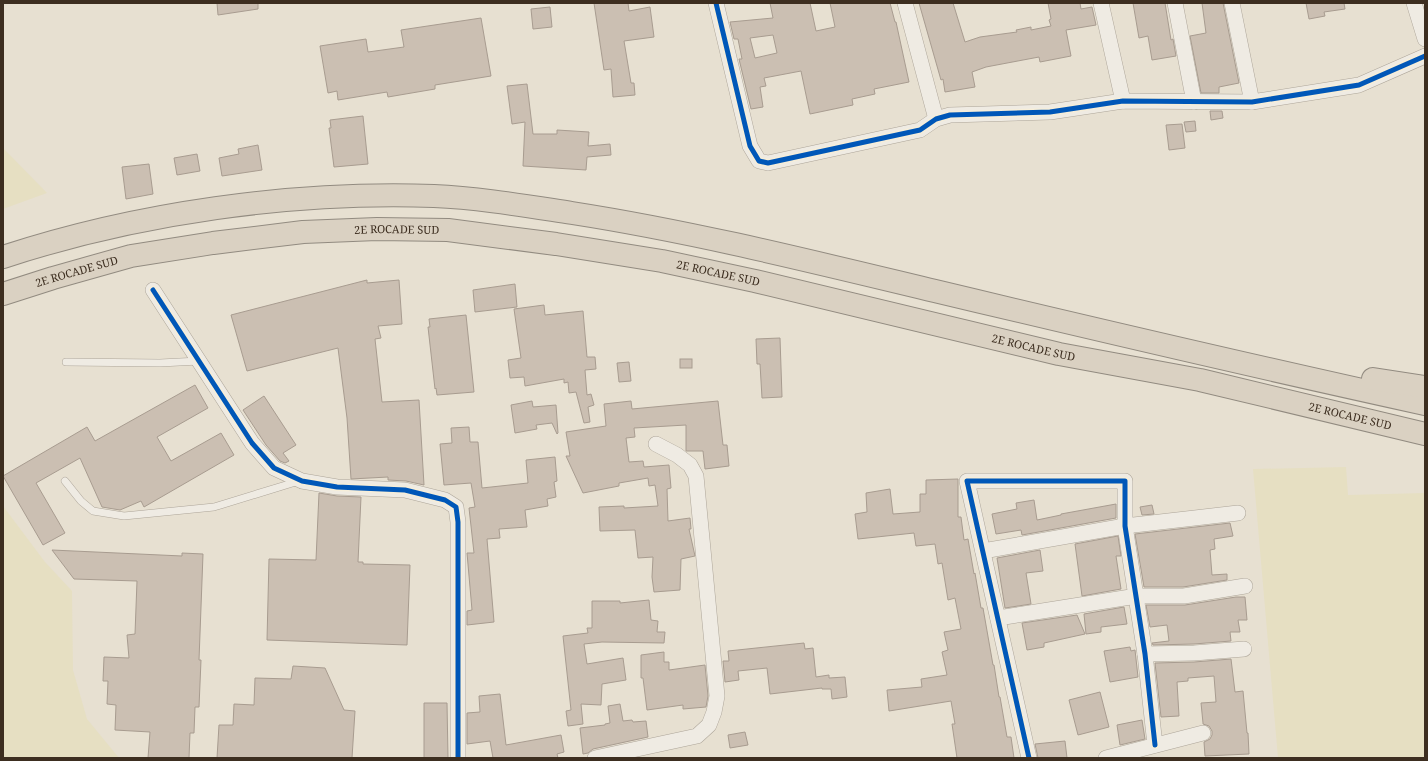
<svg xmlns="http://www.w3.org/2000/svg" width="1428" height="761" font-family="'Noto Serif',serif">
<rect width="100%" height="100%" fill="#e7e0d1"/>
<g fill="#e6dfc2">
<path d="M 3,148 L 47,193 L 3,209 Z"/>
<path d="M 1346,467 L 1348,495 L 1425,493 L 1425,758 L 1278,758 L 1253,469 Z"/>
<path d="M 3,506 L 45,562 L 72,591 L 73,670 L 87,719 L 119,758 L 3,758 Z"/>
</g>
<g fill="#cbbfb2" stroke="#a89c90" fill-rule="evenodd">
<path d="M 217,3 L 258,3 L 258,9 L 218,15 Z"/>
<path d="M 594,3 L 628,3 L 629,11 L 650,7 L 654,37 L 624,41 L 631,83 L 634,83 L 635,95 L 613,97 L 611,69 L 604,70 Z"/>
<path d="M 770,3 L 810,3 L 816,31 L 835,27 L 830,3 L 890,3 L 895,22 L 896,22 L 909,82 L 874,89 L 875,94 L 852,99 L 853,105 L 810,114 L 801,71 L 764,78 L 766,86 L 760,87 L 763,107 L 751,109 L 739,59 L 742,59 L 738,39 L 734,39 L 730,22 L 773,18 ZM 773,35 L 777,53 L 755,58 L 750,38 Z"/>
<path d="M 919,3 L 953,3 L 965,42 L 980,37 L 1017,32 L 1016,30 L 1031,27 L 1031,30 L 1051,26 L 1049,20 L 1051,19 L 1048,3 L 1080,3 L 1081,9 L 1092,7 L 1096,25 L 1066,30 L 1071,56 L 1040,62 L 1039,57 L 986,67 L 972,72 L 975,87 L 945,92 L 943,79 L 941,80 Z"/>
<path d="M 1133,3 L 1165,3 L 1171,40 L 1173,39 L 1176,56 L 1152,60 L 1148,36 L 1139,38 Z"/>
<path d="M 1202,3 L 1223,3 L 1239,83 L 1219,87 L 1219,93 L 1201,93 L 1190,36 L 1206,33 Z"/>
<path d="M 1306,3 L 1344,3 L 1345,9 L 1324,12 L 1325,16 L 1309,19 Z"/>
<path d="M 550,7 L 552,27 L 533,29 L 531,9 Z"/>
<path d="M 481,18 L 491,76 L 435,85 L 435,89 L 388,97 L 387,92 L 338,100 L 337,91 L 328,93 L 320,46 L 366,39 L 368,52 L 404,47 L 401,30 Z"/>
<path d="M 527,84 L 533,134 L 557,134 L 557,130 L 589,132 L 588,146 L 610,144 L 611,155 L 587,157 L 586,170 L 523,166 L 525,122 L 512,124 L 507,86 Z"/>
<path d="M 1210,111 L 1222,111 L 1223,118 L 1211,120 Z"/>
<path d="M 363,116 L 368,164 L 334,167 L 329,128 L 331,128 L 330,120 Z"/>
<path d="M 1195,121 L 1196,131 L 1186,132 L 1184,122 Z"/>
<path d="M 1182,124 L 1185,148 L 1169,150 L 1166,125 Z"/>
<path d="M 258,145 L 262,170 L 222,176 L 219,158 L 239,154 L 238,149 Z"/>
<path d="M 197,154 L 200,171 L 177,175 L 174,158 Z"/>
<path d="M 149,164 L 153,194 L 126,199 L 122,167 Z"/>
<path d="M 367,280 L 367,283 L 399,280 L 402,324 L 378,326 L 381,338 L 375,339 L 382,402 L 419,400 L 424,485 L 406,481 L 388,480 L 388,477 L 351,479 L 347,418 L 338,348 L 247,371 L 231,315 Z"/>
<path d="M 515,284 L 517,307 L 475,312 L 473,290 Z"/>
<path d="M 544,305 L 545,315 L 583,311 L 587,357 L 595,357 L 596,369 L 585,370 L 587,395 L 591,394 L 594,405 L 588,407 L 590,422 L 584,423 L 576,392 L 569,393 L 568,382 L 564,383 L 564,379 L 525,386 L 524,377 L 510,378 L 508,360 L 521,358 L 514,309 Z"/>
<path d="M 466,315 L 474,392 L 437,395 L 436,388 L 435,389 L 428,327 L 430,327 L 429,319 Z"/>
<path d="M 780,338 L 782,397 L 762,398 L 760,364 L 757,364 L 756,339 Z"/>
<rect x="680" y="359" width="12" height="9"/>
<path d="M 629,362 L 631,381 L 619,382 L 617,363 Z"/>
<path d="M 195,385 L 208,408 L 157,437 L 171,461 L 221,433 L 234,455 L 144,507 L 141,501 L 120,510 L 102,507 L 80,458 L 36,483 L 65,533 L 43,545 L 3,476 L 87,427 L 95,441 Z"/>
<path d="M 264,396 L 296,445 L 283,453 L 289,461 L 285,463 L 280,461 L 266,445 L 243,410 Z"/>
<path d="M 532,401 L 533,407 L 556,405 L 558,433 L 557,434 L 552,423 L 536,425 L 537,429 L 515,433 L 511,405 Z"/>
<path d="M 631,401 L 632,409 L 718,401 L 723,445 L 727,445 L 729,466 L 705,469 L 703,451 L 686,451 L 686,425 L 634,428 L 635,437 L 626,438 L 629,462 L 643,461 L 644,467 L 669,465 L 671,488 L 667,489 L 668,521 L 690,518 L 691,529 L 689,529 L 695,556 L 681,559 L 680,590 L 654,592 L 652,577 L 653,557 L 638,558 L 635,530 L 600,531 L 599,507 L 624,506 L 624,508 L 658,506 L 655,485 L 649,486 L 648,478 L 619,483 L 619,486 L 583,493 L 566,456 L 570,456 L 566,432 L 606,426 L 604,404 Z"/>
<path d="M 469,427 L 470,442 L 478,442 L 482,488 L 528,483 L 526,460 L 555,457 L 557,481 L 554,482 L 556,497 L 547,499 L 548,506 L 525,510 L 527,527 L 499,529 L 500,538 L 487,539 L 494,622 L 467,625 L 467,611 L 472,610 L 467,553 L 474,553 L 469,508 L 475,507 L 471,483 L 444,485 L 440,444 L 452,443 L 451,428 Z"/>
<path d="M 958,479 L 958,517 L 961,517 L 964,540 L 968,539 L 974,574 L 975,573 L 981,608 L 983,608 L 993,665 L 994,665 L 999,697 L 1000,697 L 1007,737 L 1011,737 L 1014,758 L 957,758 L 952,724 L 955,724 L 951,701 L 889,711 L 887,690 L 922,687 L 921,679 L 947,675 L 942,652 L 948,650 L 944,632 L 961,629 L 955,598 L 948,600 L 942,563 L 938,564 L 935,544 L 916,546 L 914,533 L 858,539 L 855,514 L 867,512 L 866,493 L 890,489 L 893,514 L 920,512 L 920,494 L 926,494 L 926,480 Z"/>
<path d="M 319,493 L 337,496 L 361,497 L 358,562 L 363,562 L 363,564 L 410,565 L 407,645 L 267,640 L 269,559 L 316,560 Z"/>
<path d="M 1034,500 L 1037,520 L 1061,515 L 1061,514 L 1116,504 L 1116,518 L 1022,535 L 1021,530 L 996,534 L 992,514 L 1017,509 L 1016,503 Z"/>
<path d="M 1152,505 L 1154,514 L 1142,515 L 1140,507 Z"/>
<path d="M 1230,523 L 1233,536 L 1214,539 L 1215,549 L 1210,550 L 1212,575 L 1227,574 L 1227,580 L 1183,587 L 1144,587 L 1135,534 Z"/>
<path d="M 1118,536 L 1121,556 L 1116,556 L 1121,589 L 1082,596 L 1075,544 Z"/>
<path d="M 52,550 L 182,556 L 182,553 L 203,554 L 199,660 L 201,660 L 199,707 L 195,707 L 194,733 L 190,733 L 189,758 L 148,758 L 150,732 L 115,730 L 116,705 L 107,704 L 108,681 L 103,681 L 104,657 L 129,658 L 127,635 L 135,634 L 137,581 L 74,579 Z"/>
<path d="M 1040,550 L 1043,571 L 1026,573 L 1031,604 L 1005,608 L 997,558 Z"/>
<path d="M 1236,597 L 1245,597 L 1247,620 L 1238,620 L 1240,632 L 1230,632 L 1231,641 L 1194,644 L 1153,645 L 1152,643 L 1169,641 L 1167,625 L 1150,627 L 1146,605 L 1185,605 Z"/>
<path d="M 649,600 L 651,620 L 658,621 L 657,632 L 665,632 L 664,643 L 602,642 L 584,644 L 587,664 L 623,658 L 626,680 L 602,684 L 601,705 L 581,704 L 583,724 L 568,726 L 566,711 L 571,710 L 563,636 L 588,633 L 587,628 L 592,628 L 592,601 L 620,601 L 620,603 Z"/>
<path d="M 1124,607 L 1127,624 L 1101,627 L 1101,632 L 1086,634 L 1084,614 Z"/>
<path d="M 1077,615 L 1085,634 L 1044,643 L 1044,647 L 1027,650 L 1022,623 Z"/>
<path d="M 804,643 L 805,649 L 813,648 L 816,677 L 829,675 L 829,678 L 845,677 L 847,697 L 832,699 L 831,689 L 822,689 L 822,688 L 770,694 L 767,668 L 738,671 L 739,680 L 725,682 L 723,661 L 729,661 L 728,651 Z"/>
<path d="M 1130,647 L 1131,651 L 1135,650 L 1138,677 L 1110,682 L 1104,651 Z"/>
<path d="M 664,652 L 664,662 L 669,662 L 669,670 L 705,665 L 708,696 L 706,707 L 683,709 L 683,705 L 647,710 L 643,678 L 641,678 L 641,655 Z"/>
<path d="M 1231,659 L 1235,692 L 1243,691 L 1247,733 L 1248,733 L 1249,754 L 1205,756 L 1204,742 L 1210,739 L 1212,735 L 1212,731 L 1209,726 L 1203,724 L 1203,723 L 1201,703 L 1216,702 L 1214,676 L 1188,678 L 1188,681 L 1177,682 L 1179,716 L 1161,717 L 1155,663 L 1194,662 Z"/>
<path d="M 293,666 L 325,668 L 344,710 L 355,711 L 352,758 L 217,758 L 219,725 L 233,725 L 234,704 L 254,705 L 255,678 L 291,679 Z"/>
<path d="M 1100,692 L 1109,727 L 1078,735 L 1069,700 Z"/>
<path d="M 500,694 L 506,745 L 561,735 L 564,752 L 557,754 L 558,758 L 493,758 L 490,741 L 467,744 L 467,713 L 480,712 L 479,696 Z"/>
<path d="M 424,703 L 447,703 L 448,758 L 424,758 Z"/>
<path d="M 620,704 L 623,721 L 632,720 L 633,722 L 646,721 L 648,737 L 593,749 L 588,753 L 583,754 L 580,728 L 605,725 L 605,724 L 610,723 L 608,706 Z"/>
<path d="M 1142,720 L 1145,739 L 1120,745 L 1117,725 Z"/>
<path d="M 745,732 L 748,745 L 730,748 L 728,735 Z"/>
<path d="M 1065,741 L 1067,758 L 1038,758 L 1035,744 Z"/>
</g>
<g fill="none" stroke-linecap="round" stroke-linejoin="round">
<defs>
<g id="service">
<path d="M 66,362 L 160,363 L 199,361"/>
<path d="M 65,481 L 81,501 L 93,511 L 124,516 L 214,507 L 299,481"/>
</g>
<g id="minor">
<path d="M 716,3 L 750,146 L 759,161 L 768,163 L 920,130 L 936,119 L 950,115 L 1050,112 L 1123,101 L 1252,102 L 1359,85 L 1425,56"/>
<path d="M 905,3 L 936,119"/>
<path d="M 1101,3 L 1123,101"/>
<path d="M 1175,3 L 1194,102"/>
<path d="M 1232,3 L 1252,102"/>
<path d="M 1414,3 L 1425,39"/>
<path d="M 153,290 L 252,443 L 274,468 L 302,481 L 337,487 L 405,490 L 445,500 L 456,507 L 458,522 L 458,758"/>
<path d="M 983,551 L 1125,526 L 1238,513"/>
<path d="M 998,618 L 1137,596 L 1184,596 L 1245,586"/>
<path d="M 1145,654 L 1194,653 L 1244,649"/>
<path d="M 595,758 L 697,736 L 709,725 L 714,712 L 717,696 L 696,476 L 690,465 L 677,455 L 656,444"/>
<path d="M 1029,758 L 967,481 L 1125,481 L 1125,526 L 1145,654 L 1155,745"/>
<path d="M 1106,758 L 1203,733"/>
</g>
<g id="motorway">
<path d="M 3,257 C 137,213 293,191 434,196 C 480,198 526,206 572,213 C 694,232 814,262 935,291 C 1098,330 1261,368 1425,404"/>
<path id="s1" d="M 3,294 L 53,278 L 131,256 L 213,243 L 303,232 L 377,229 L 448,230 L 556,244 L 662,261 L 755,281 L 1059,354 L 1200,380 L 1425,434"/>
<path d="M 1373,379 L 1425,387"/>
</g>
</defs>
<use href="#service" stroke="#ada599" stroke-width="8"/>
<use href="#minor" stroke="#ada599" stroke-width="16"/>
<use href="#motorway" stroke="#928b80" stroke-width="24"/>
<use href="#service" stroke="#efebe3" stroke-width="7"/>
<use href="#minor" stroke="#efebe3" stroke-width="15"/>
<use href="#motorway" stroke="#dad1c2" stroke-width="22"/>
<defs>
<g id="cycleway">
<path d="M 716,3 L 750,146 L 759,161 L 768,163 L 920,130 L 936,119 L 950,115 L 1050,112 L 1123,101 L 1252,102 L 1359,85 L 1425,56"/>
<path d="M 153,290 L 252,443 L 274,468 L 302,481 L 337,487 L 405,490 L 445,500 L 456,507 L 458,522 L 458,758"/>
<path d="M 1029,758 L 967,481 L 1125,481 L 1125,526 L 1145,654 L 1155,745"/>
</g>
</defs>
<use href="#cycleway" stroke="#f7eed8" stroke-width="8"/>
<use href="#cycleway" stroke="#0057b8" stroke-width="5"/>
</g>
<g text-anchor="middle" stroke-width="3" stroke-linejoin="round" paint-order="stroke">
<g font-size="11" fill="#3d2e20" stroke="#f7eed8">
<text dy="4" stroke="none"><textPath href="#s1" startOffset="401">2E ROCADE SUD</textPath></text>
<text dy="4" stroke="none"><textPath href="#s1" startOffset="77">2E ROCADE SUD</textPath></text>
<text dy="4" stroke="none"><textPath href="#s1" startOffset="726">2E ROCADE SUD</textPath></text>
<text dy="4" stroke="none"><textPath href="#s1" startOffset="1050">2E ROCADE SUD</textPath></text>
<text dy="4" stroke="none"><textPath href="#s1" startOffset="1374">2E ROCADE SUD</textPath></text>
</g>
</g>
<rect width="1428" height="761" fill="none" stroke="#3d2e20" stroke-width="8"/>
</svg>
